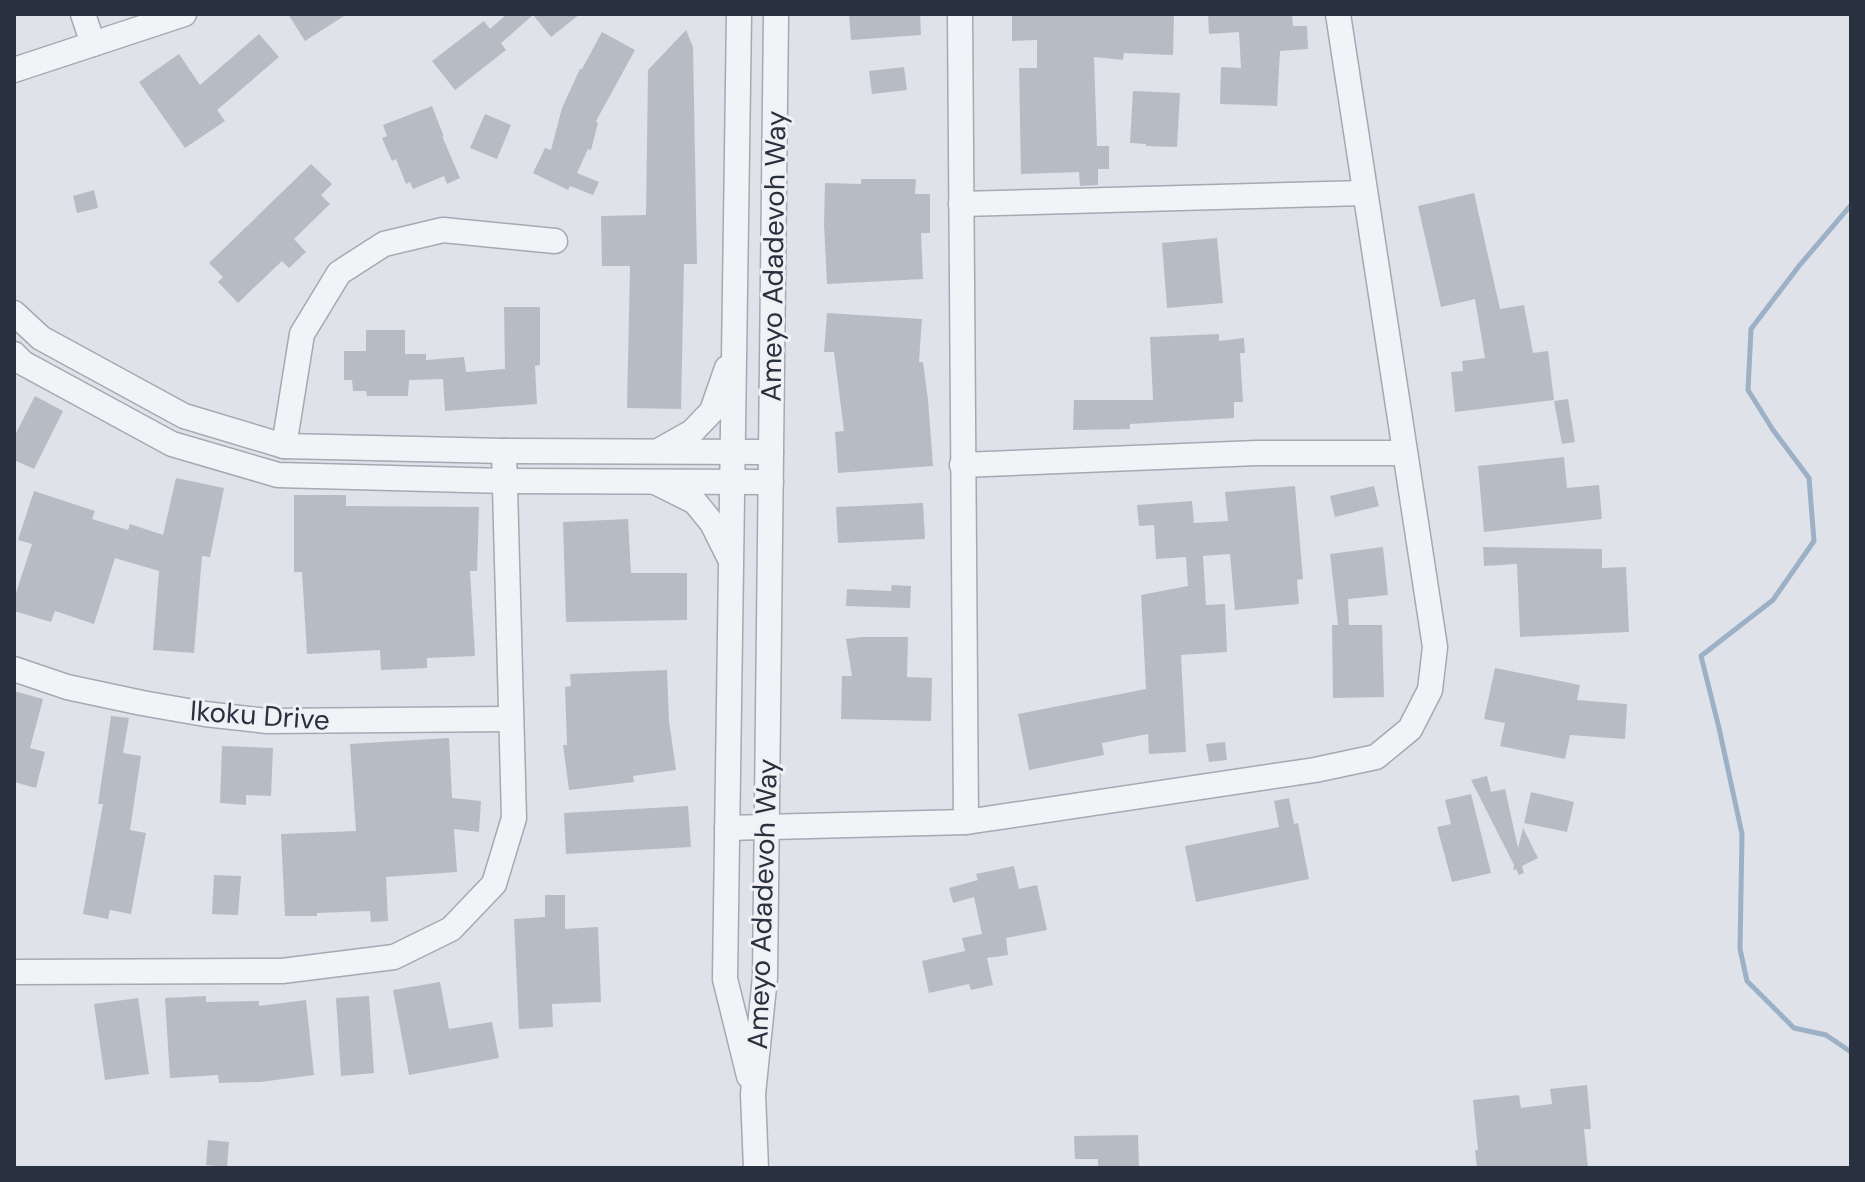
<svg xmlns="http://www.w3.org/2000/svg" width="1865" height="1182" font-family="'DM Sans',sans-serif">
<rect width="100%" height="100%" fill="#dfe2e8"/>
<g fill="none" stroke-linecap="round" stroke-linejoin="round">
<path stroke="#9cb0c6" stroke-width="5" d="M 1851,205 L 1799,266 L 1751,329 L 1748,390 L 1773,430 L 1809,478 L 1814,541 L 1773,600 L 1701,656 L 1719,728 L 1742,834 L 1740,949 L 1747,981 L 1794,1028 L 1826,1035 L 1851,1052"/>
</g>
<g fill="#b7bcc4">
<path d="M 288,14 L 347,14 L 305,41 Z"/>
<path d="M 507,14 L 580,14 L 551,37 L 533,15 L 501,43 L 506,50 L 455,90 L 432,61 L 484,21 L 490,29 Z"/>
<path d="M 849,14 L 920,14 L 921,35 L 851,40 Z"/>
<path d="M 1012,14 L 1174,14 L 1173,55 L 1124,53 L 1123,60 L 1094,57 L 1097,146 L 1109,146 L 1109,169 L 1098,169 L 1098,185 L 1080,186 L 1079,172 L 1021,174 L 1019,68 L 1037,68 L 1037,40 L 1012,41 Z"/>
<path d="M 1208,14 L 1292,14 L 1293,26 L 1307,26 L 1308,49 L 1280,51 L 1277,106 L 1220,104 L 1221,67 L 1241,68 L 1239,32 L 1209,34 Z"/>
<path d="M 686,30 L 693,47 L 697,264 L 684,264 L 681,409 L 627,408 L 630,266 L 602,266 L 601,216 L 646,215 L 648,70 Z"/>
<path d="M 602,32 L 635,50 L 596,121 L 598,123 L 591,150 L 588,149 L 577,173 L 599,182 L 593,195 L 570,186 L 568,190 L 533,173 L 545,148 L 551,150 L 562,108 L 580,69 L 582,69 Z"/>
<path d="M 259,34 L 279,57 L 217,110 L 225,121 L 185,148 L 139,82 L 179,54 L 200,85 Z"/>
<path d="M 904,67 L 907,90 L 872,94 L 869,71 Z"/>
<path d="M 1133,91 L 1180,93 L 1177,147 L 1146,146 L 1146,144 L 1130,143 Z"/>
<path d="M 432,106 L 444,137 L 442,136 L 460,178 L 447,184 L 444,176 L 413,189 L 410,182 L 406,184 L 396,159 L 392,161 L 382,138 L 387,136 L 383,125 Z"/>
<path d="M 485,114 L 511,125 L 497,159 L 470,148 Z"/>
<path d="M 311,164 L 332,184 L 321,195 L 330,204 L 294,239 L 306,252 L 289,268 L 282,261 L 238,303 L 218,282 L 223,277 L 209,263 Z"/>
<path d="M 861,179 L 916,179 L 915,194 L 930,194 L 930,233 L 921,233 L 923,279 L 827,284 L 824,224 L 825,183 L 861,184 Z"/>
<path d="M 94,190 L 98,208 L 77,213 L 73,196 Z"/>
<path d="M 1474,193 L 1500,309 L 1524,305 L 1533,353 L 1548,351 L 1554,400 L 1455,412 L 1451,372 L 1463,371 L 1462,361 L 1485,358 L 1475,299 L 1441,307 L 1418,206 Z"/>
<path d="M 1217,238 L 1223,303 L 1167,308 L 1162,243 Z"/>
<path d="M 504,307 L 540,307 L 540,365 L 535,366 L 537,404 L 445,411 L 443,379 L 409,380 L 408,396 L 367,396 L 366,391 L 353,391 L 352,380 L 344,380 L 344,351 L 366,351 L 366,330 L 405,330 L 405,354 L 426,354 L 426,360 L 464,357 L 466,372 L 505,369 Z"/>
<path d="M 827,313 L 922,319 L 919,362 L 923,362 L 928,400 L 933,466 L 838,473 L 835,432 L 844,431 L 834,352 L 824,352 Z"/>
<path d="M 1219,334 L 1219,341 L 1244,338 L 1245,353 L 1240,353 L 1243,402 L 1234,402 L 1234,418 L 1130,424 L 1130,429 L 1073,430 L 1074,400 L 1153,400 L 1150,337 Z"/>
<path d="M 35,396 L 63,411 L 34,469 L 14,460 L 14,437 Z"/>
<path d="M 1568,399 L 1575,442 L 1562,444 L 1554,401 Z"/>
<path d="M 1564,457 L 1567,488 L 1599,485 L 1602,519 L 1484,532 L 1478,466 Z"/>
<path d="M 176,478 L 224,488 L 210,557 L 202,556 L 194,653 L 153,650 L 159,571 L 115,558 L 94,624 L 55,611 L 51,622 L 14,611 L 14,599 L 32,544 L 18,540 L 34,491 L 95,511 L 92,519 L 128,530 L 130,524 L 163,535 Z"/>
<path d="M 1295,486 L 1303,579 L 1297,580 L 1299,604 L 1235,610 L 1230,554 L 1203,556 L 1206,605 L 1225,604 L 1227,652 L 1181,655 L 1186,752 L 1149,754 L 1148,734 L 1102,743 L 1104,755 L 1029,770 L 1018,714 L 1146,689 L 1141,595 L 1188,586 L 1186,557 L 1156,559 L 1154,525 L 1139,526 L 1137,505 L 1192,501 L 1194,523 L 1228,521 L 1225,492 Z"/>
<path d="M 1374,486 L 1379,506 L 1335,517 L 1330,496 Z"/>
<path d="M 294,495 L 346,495 L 346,506 L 479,507 L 477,571 L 470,571 L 475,656 L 427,658 L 427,668 L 381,670 L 380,650 L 307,654 L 302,572 L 294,572 Z"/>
<path d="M 923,503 L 925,539 L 838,543 L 836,507 Z"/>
<path d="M 628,519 L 631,573 L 687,573 L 687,620 L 566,622 L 563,522 Z"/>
<path d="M 1383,547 L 1388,595 L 1348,599 L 1349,625 L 1382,625 L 1384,697 L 1333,698 L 1332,625 L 1338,625 L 1330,554 Z"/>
<path d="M 1483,547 L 1602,549 L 1602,568 L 1626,567 L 1629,632 L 1520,637 L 1517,564 L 1484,566 Z"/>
<path d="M 892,585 L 911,586 L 910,608 L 846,606 L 847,589 L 891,591 Z"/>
<path d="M 861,637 L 908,637 L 907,677 L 932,678 L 931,721 L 841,719 L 842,676 L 852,676 L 846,639 Z"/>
<path d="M 1495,668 L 1580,685 L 1577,700 L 1627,704 L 1625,739 L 1570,735 L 1565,759 L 1500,746 L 1505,723 L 1484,719 Z"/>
<path d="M 667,670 L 669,721 L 676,770 L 633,776 L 634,782 L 569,790 L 563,745 L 567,745 L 565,687 L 571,686 L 570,674 Z"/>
<path d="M 14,691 L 43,699 L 30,748 L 45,752 L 36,788 L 14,782 Z"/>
<path d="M 111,716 L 129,718 L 123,753 L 141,756 L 130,830 L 146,833 L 131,914 L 110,910 L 108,919 L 83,914 L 103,804 L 98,804 Z"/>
<path d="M 449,738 L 452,798 L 481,801 L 479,832 L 454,829 L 457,872 L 386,877 L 388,921 L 371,922 L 370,911 L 317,913 L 317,916 L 285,916 L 281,834 L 356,831 L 350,744 Z"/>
<path d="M 1225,742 L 1227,760 L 1209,762 L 1206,744 Z"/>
<path d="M 222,746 L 273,748 L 271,796 L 246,795 L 246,805 L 220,803 Z"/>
<path d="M 1487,776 L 1491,792 L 1505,789 L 1518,848 L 1523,828 L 1538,858 L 1522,866 L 1524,873 L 1519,875 L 1516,869 L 1513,870 L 1514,865 L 1471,780 Z"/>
<path d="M 1531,792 L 1574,802 L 1567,832 L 1524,823 Z"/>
<path d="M 1471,794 L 1491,873 L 1452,882 L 1437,827 L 1451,824 L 1445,800 Z"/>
<path d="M 1289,798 L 1294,824 L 1298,823 L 1309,879 L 1196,902 L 1185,846 L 1279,827 L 1274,801 Z"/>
<path d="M 688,806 L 691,847 L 566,854 L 564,813 Z"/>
<path d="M 1014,866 L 1019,889 L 1037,885 L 1047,930 L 1006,938 L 1008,955 L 987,958 L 993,985 L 971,990 L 969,984 L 929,993 L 922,961 L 965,951 L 962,938 L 982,934 L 974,897 L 953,903 L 949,888 L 978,880 L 976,874 Z"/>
<path d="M 214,875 L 241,876 L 238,915 L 212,914 Z"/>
<path d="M 545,895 L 565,895 L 565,929 L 598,927 L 601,1002 L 552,1004 L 553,1027 L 519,1029 L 514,919 L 545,917 Z"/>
<path d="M 440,982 L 449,1029 L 492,1022 L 499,1058 L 409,1075 L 393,990 Z"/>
<path d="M 206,996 L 206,1002 L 259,1001 L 259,1006 L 306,1000 L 314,1075 L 260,1082 L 219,1083 L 218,1075 L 170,1078 L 165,998 Z"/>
<path d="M 369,996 L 374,1073 L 341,1076 L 336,998 Z"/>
<path d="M 138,998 L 149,1074 L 105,1080 L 94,1004 Z"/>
<path d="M 1587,1085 L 1591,1129 L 1584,1129 L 1588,1168 L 1477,1168 L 1475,1150 L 1478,1150 L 1473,1100 L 1519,1095 L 1521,1108 L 1552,1104 L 1550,1089 Z"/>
<path d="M 1138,1135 L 1139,1168 L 1098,1168 L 1098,1159 L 1075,1159 L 1074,1136 Z"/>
<path d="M 208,1140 L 229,1142 L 227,1167 L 206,1165 Z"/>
</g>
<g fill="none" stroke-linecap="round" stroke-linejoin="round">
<defs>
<g id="minor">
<path d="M 83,14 L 93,44"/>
<path d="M 739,14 L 725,979 L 749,1076"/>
<path d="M 960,14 L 966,822"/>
<path d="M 14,70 L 184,14"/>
<path d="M 961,204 L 1365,193"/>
<path d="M 14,313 L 41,338 L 184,416 L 284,446 L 504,451 L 771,452"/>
<path d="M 14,354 L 23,363 L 172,444 L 278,475 L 505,481 L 771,482"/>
<path d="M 284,446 L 302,334 L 339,273 L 384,244 L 443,230 L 555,241"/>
<path d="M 660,450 L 692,432 L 712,411 L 727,368"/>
<path d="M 962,465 L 1257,453 L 1405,453"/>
<path d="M 657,483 L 695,502 L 712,523 L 729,557"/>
<path d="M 14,669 L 67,687 L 142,703 L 205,714 L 267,721 L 511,719"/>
<path d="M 727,828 L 966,822 L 1315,770 L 1376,757 L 1410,729 L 1430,690 L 1435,647 L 1338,14"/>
<path d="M 14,972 L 282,971 L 394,957 L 451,929 L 494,884 L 514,818 L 504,451"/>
<path d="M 756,1168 L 753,1094 L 765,977 L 776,14"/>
</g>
</defs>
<use href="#minor" stroke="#a5a9b2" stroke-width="27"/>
<use href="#minor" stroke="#f2f3f6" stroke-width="24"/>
</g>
<g text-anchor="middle" stroke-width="6" stroke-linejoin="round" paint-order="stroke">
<g font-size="28" fill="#29303e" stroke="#eff1f5">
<text transform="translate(773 256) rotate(-89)" y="10">Ameyo Adadevoh Way</text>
<text transform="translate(260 715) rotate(4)" y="10">Ikoku Drive</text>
<text transform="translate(762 904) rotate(-88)" y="10">Ameyo Adadevoh Way</text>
</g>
</g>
<rect width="1865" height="1182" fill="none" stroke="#29303e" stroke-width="32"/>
</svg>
